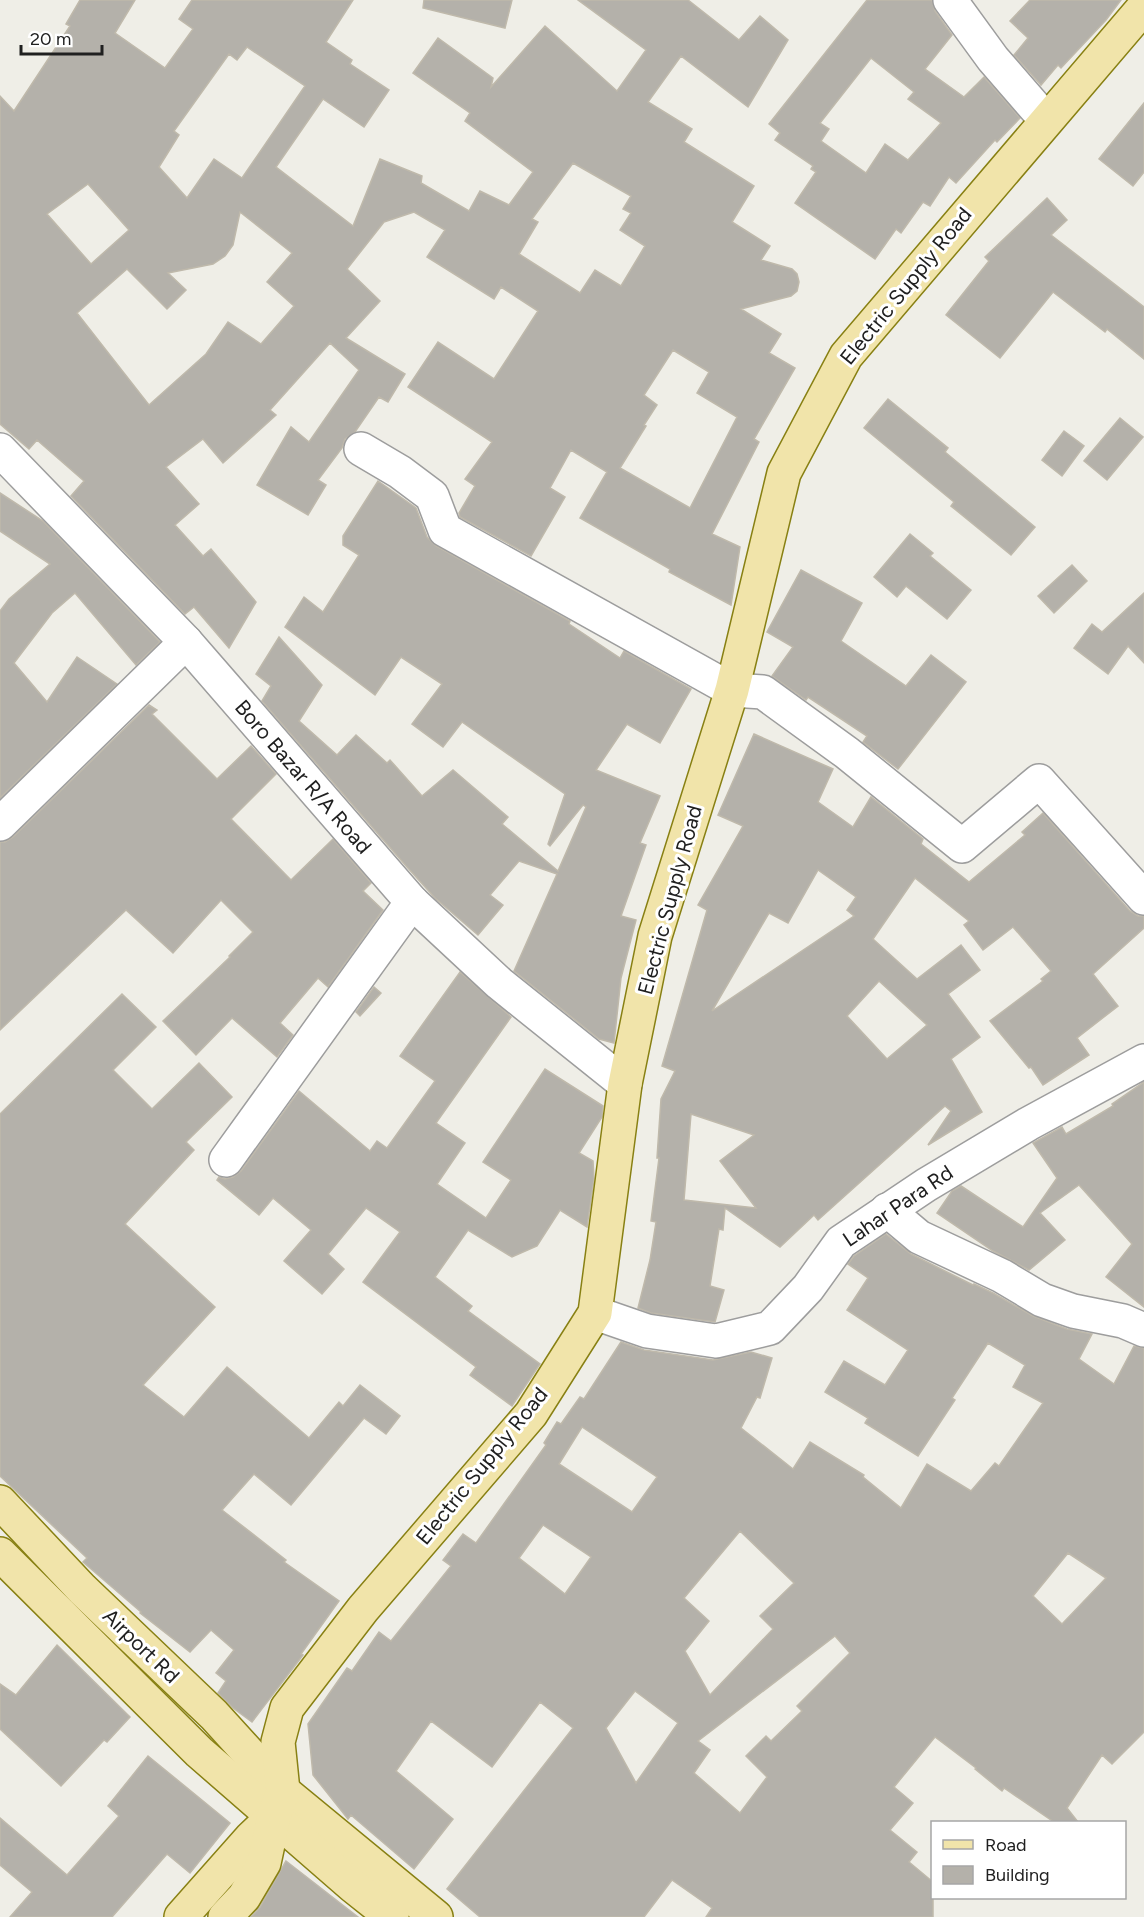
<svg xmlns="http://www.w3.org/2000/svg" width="1144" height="1917" font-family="Figtree,sans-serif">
<rect width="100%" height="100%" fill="#efeee7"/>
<g fill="#b4b1aa" stroke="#bfb9ab" stroke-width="1.5" fill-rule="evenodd">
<path d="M 80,0 L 135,0 L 115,33 L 165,68 L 193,29 L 179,19 L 192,0 L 353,0 L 326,42 L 352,60 L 350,64 L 389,90 L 364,127 L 323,99 L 276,167 L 353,226 L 380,159 L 422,176 L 421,183 L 469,211 L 480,191 L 509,205 L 533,172 L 465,121 L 470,113 L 413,73 L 438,38 L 493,78 L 491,87 L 545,26 L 617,91 L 646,50 L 578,0 L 688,0 L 739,40 L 760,16 L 788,40 L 748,107 L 681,56 L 648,102 L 692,129 L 684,142 L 754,186 L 732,222 L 770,246 L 761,260 L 792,269 L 797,274 L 799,282 L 797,291 L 791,296 L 741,309 L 781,334 L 769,353 L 795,368 L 754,439 L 759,442 L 712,534 L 740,547 L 731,605 L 669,572 L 670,569 L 580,518 L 607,472 L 571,450 L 550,488 L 565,497 L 531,556 L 460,517 L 459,513 L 475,486 L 465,479 L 492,442 L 408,387 L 438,342 L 494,379 L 538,311 L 501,287 L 494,299 L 427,257 L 445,230 L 414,212 L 384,222 L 347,269 L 380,301 L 346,338 L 405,374 L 388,402 L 379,397 L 355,432 L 345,439 L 342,448 L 318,480 L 326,485 L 308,515 L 257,485 L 291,427 L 309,442 L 359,370 L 330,343 L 270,410 L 276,415 L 223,463 L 203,439 L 166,467 L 199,504 L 175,525 L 203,556 L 211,549 L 256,602 L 229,648 L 194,607 L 185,614 L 71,496 L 84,481 L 37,440 L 29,449 L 0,424 L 0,96 L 14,111 L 70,26 L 66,24 ZM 247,47 L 305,86 L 242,178 L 214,159 L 187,198 L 159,167 L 179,135 L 174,131 L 229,54 L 237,60 ZM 573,163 L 631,196 L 623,209 L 631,213 L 620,230 L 645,246 L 621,286 L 595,270 L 580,293 L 519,254 L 538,222 L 532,219 ZM 88,184 L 129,230 L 91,264 L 47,214 ZM 240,212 L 292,253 L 267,282 L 294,306 L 261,344 L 228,322 L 206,354 L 149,405 L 77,313 L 127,269 L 167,309 L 186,290 L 168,273 L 213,264 L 225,256 L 233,245 ZM 673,350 L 709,372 L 697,393 L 737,417 L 690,508 L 620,468 L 646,426 L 644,425 L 657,405 L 644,395 Z"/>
<path d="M 424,0 L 512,0 L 505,28 L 423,8 Z"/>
<path d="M 867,0 L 932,0 L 935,11 L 952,35 L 925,69 L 964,97 L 984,77 L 1020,118 L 997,142 L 995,140 L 956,183 L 949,177 L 930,206 L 923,202 L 901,233 L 896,229 L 875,259 L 795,203 L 816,172 L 811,169 L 813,166 L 775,140 L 780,133 L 769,124 ZM 871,58 L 914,92 L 908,99 L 941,123 L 908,160 L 885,144 L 866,173 L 821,141 L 829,129 L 820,123 Z"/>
<path d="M 1030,0 L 1121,0 L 1106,20 L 1061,68 L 1058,65 L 1041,85 L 1014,55 L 1028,38 L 1010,21 Z"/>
<path d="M 1144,103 L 1144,172 L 1133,186 L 1099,159 Z"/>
<path d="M 1047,198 L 1067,220 L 1051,235 L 1144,307 L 1144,359 L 1107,329 L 1105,332 L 1053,292 L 1000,358 L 946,315 L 989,261 L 985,257 Z"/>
<path d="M 888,399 L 948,448 L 945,452 L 1035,527 L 1011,555 L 951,506 L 954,502 L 864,428 Z"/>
<path d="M 1120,418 L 1143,437 L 1107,480 L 1084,461 Z"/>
<path d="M 1064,431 L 1084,446 L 1062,476 L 1042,460 Z"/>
<path d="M 378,481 L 416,508 L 427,537 L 436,546 L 570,621 L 569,624 L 620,658 L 624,651 L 691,689 L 660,743 L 627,724 L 596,770 L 660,796 L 640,843 L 646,845 L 621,916 L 636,920 L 621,978 L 614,1043 L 599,1039 L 514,971 L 557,874 L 519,861 L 490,895 L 503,905 L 478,935 L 435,898 L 407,867 L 262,701 L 271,686 L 256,674 L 279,637 L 322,685 L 299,721 L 337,755 L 356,735 L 387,763 L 390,760 L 422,796 L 453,770 L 508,817 L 502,824 L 558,871 L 586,807 L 583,805 L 550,846 L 548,844 L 565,794 L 462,722 L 443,747 L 412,724 L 442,684 L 401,657 L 375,695 L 285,627 L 304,597 L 323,612 L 359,555 L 343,545 L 343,536 Z"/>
<path d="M 0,493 L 43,521 L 160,642 L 136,665 L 75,593 L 52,613 L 14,663 L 47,702 L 77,657 L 117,684 L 0,798 L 0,611 L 9,599 L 50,564 L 0,531 Z"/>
<path d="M 910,534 L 933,553 L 930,556 L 971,590 L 947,619 L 906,586 L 897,597 L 874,577 Z"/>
<path d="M 1072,565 L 1087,581 L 1054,613 L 1038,596 Z"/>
<path d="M 801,570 L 862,603 L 841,641 L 906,686 L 931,655 L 966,682 L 898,769 L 863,742 L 867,736 L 808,697 L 806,700 L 772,676 L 793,647 L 767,632 Z"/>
<path d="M 1144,593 L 1144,663 L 1128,646 L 1108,674 L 1074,648 L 1092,624 L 1102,632 Z"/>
<path d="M 149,705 L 157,710 L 152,714 L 217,779 L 251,746 L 276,774 L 231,819 L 291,880 L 333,839 L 371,883 L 363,891 L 383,910 L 328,987 L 318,978 L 280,1023 L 293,1035 L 277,1057 L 232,1018 L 196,1055 L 163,1021 L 230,957 L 229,956 L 253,932 L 221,900 L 173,953 L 126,910 L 0,1030 L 0,842 L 5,842 L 13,837 Z"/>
<path d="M 754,734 L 833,769 L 818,802 L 853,827 L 871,797 L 923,839 L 921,844 L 969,882 L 1025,835 L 1022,832 L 1043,813 L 1130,911 L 1138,916 L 1144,916 L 1144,928 L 1093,974 L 1118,1006 L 1077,1038 L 1089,1055 L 1043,1085 L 1031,1067 L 1029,1068 L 990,1021 L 1043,981 L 1041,979 L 1051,971 L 1013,927 L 983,950 L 964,925 L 969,921 L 915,878 L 873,939 L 917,979 L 961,945 L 980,970 L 948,994 L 980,1037 L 951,1059 L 982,1112 L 928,1145 L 951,1111 L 945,1106 L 818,1220 L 814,1215 L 780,1247 L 725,1208 L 723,1230 L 719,1229 L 710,1286 L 724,1290 L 715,1322 L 651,1313 L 638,1308 L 650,1260 L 656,1222 L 651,1221 L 659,1158 L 657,1158 L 661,1099 L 675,1071 L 662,1066 L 707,910 L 698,905 L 743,826 L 718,815 ZM 818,870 L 856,897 L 847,910 L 854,916 L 712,1011 L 769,913 L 788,923 ZM 879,981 L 927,1025 L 887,1059 L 847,1016 ZM 691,1114 L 754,1135 L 720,1161 L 756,1208 L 684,1200 Z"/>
<path d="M 460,972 L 511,1017 L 436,1123 L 465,1143 L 437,1184 L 486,1218 L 511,1180 L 483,1162 L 545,1069 L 603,1106 L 602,1117 L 579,1153 L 593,1161 L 594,1179 L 587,1227 L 560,1210 L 537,1246 L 512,1257 L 468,1230 L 435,1277 L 472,1306 L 468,1311 L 540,1364 L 512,1406 L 470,1375 L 476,1367 L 363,1282 L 400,1232 L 366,1208 L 328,1254 L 344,1269 L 322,1294 L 284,1261 L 311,1230 L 273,1198 L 259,1215 L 217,1180 L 219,1177 L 225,1179 L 233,1177 L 241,1171 L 299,1091 L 370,1151 L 377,1141 L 387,1148 L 435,1081 L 400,1056 Z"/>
<path d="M 374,987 L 381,993 L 360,1016 L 356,1012 Z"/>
<path d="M 122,994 L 156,1027 L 113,1070 L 152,1109 L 199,1063 L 232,1097 L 186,1142 L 194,1150 L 125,1224 L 215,1307 L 143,1385 L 184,1417 L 227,1367 L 309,1438 L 339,1402 L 343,1406 L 360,1385 L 400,1416 L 386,1434 L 364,1418 L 291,1505 L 254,1474 L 222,1510 L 286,1560 L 284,1562 L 339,1601 L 301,1654 L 303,1655 L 252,1722 L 233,1708 L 218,1693 L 226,1681 L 216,1673 L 234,1650 L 211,1630 L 190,1652 L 140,1613 L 141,1612 L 83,1562 L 87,1558 L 0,1476 L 0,1114 Z"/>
<path d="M 1144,1082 L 1144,1307 L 1106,1277 L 1132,1244 L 1079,1185 L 1040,1213 L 1065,1240 L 1029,1270 L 993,1251 L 937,1213 L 952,1191 L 961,1186 L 1023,1227 L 1057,1178 L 1033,1143 L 1062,1127 L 1066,1134 L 1113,1106 L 1112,1104 Z"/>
<path d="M 886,1234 L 911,1254 L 973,1285 L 974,1284 L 993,1293 L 1033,1316 L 1067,1329 L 1092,1334 L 1079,1359 L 1114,1384 L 1134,1346 L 1144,1348 L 1144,1732 L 1112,1764 L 1102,1755 L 1067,1808 L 1078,1822 L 1054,1822 L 1004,1788 L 1002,1791 L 975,1769 L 976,1768 L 935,1737 L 894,1787 L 913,1803 L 890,1830 L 917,1852 L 909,1862 L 933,1882 L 933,1917 L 706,1917 L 712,1908 L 672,1880 L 644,1917 L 480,1917 L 447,1889 L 573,1728 L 540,1702 L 492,1767 L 431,1721 L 396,1771 L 453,1819 L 414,1869 L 351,1815 L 348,1819 L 313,1775 L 308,1724 L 347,1668 L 352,1671 L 379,1632 L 391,1641 L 451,1566 L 443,1560 L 463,1534 L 476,1543 L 546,1445 L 544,1443 L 557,1422 L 561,1424 L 580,1397 L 584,1399 L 621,1342 L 644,1350 L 713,1360 L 751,1352 L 772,1358 L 760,1398 L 757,1397 L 741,1428 L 793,1469 L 810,1442 L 864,1475 L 863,1477 L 901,1508 L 927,1464 L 971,1491 L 995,1463 L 999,1466 L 1043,1403 L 1013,1387 L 1025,1365 L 988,1343 L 952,1398 L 955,1400 L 918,1456 L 865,1423 L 868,1418 L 825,1392 L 844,1361 L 885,1385 L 908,1350 L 847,1310 L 868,1278 L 848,1264 L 854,1256 ZM 582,1427 L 657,1477 L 632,1512 L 559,1464 ZM 543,1525 L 591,1557 L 565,1594 L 519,1558 ZM 740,1531 L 794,1583 L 760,1616 L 773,1629 L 710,1695 L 685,1651 L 709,1621 L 684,1598 ZM 1068,1553 L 1106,1578 L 1062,1624 L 1033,1596 ZM 835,1636 L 850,1653 L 797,1706 L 802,1711 L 771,1741 L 766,1736 L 746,1756 L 767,1777 L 740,1813 L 694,1773 L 710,1750 L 698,1741 ZM 635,1691 L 678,1723 L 636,1783 L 606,1728 Z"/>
<path d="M 57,1645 L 130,1717 L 107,1742 L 104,1740 L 61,1786 L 0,1729 L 0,1684 L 16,1695 Z"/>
<path d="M 148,1756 L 230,1823 L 190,1873 L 167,1854 L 112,1917 L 10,1917 L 32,1892 L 0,1865 L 0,1818 L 67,1875 L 119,1816 L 108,1806 Z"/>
<path d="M 286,1861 L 358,1917 L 251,1917 L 260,1907 Z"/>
</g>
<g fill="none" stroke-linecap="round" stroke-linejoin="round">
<defs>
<g id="minor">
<path d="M 950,0 L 993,59 L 1046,120"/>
<path d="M 361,449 L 400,472 L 432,496 L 445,530 L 732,690 L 763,692 L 847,753 L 962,846 L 1039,781 L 1144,898"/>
<path d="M 0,450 L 186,642 L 412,902 L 499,983 L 625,1084"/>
<path d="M 0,824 L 186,642"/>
<path d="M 226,1160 L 412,902"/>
<path d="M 887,1210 L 919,1237 L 1002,1276 L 1042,1300 L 1073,1311 L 1123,1321 L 1144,1330"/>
<path d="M 595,1313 L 647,1331 L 716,1341 L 770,1328 L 808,1288 L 841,1242 L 926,1185 L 1028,1124 L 1144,1061"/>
</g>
<g id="major">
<path d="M 0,1502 L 82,1589 L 214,1715 L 283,1791 L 436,1917"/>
<path d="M 0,1554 L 199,1752 L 353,1886 L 392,1917"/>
<path d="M 181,1917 L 251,1838 L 274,1816"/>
<path d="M 225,1917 L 244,1897 L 264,1863 L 274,1816 L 283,1791 L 278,1742 L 287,1708 L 363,1609 L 531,1414 L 595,1313 L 625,1084 L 655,936 L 732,690 L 784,473 L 846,356 L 1144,7"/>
</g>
</defs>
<use href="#minor" stroke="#9d9d9d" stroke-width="36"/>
<use href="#major" stroke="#888013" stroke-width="36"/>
<use href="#minor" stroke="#fff" stroke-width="33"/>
<use href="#major" stroke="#f1e4aa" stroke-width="33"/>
</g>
<g text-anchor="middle" stroke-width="6" stroke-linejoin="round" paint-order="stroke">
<g font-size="21" fill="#202020" stroke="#fff">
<text transform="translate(906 286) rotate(-51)" y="7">Electric Supply Road</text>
<text transform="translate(303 777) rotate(49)" y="7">Boro Bazar R/A Road</text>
<text transform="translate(670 900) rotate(-75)" y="7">Electric Supply Road</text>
<text transform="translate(898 1206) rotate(-34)" y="7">Lahar Para Rd</text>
<text transform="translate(482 1466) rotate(-51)" y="7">Electric Supply Road</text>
<text transform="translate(141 1646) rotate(44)" y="7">Airport Rd</text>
</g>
</g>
<rect x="931" y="1821" width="195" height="78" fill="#ffffff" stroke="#a6a6a6" stroke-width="1.5"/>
<rect x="943" y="1840" width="30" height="9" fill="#f1e4aa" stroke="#a6a6a6" stroke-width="1.5"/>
<text x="985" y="1851" font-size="18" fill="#202020">Road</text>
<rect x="943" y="1866" width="30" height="18" fill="#b4b1aa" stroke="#a6a6a6" stroke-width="1.5"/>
<text x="985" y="1881" font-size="18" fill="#202020">Building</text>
<path d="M21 45v9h81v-9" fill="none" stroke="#202020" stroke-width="3"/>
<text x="30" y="45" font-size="18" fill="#202020" stroke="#ffffff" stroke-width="4.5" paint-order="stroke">20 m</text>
</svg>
